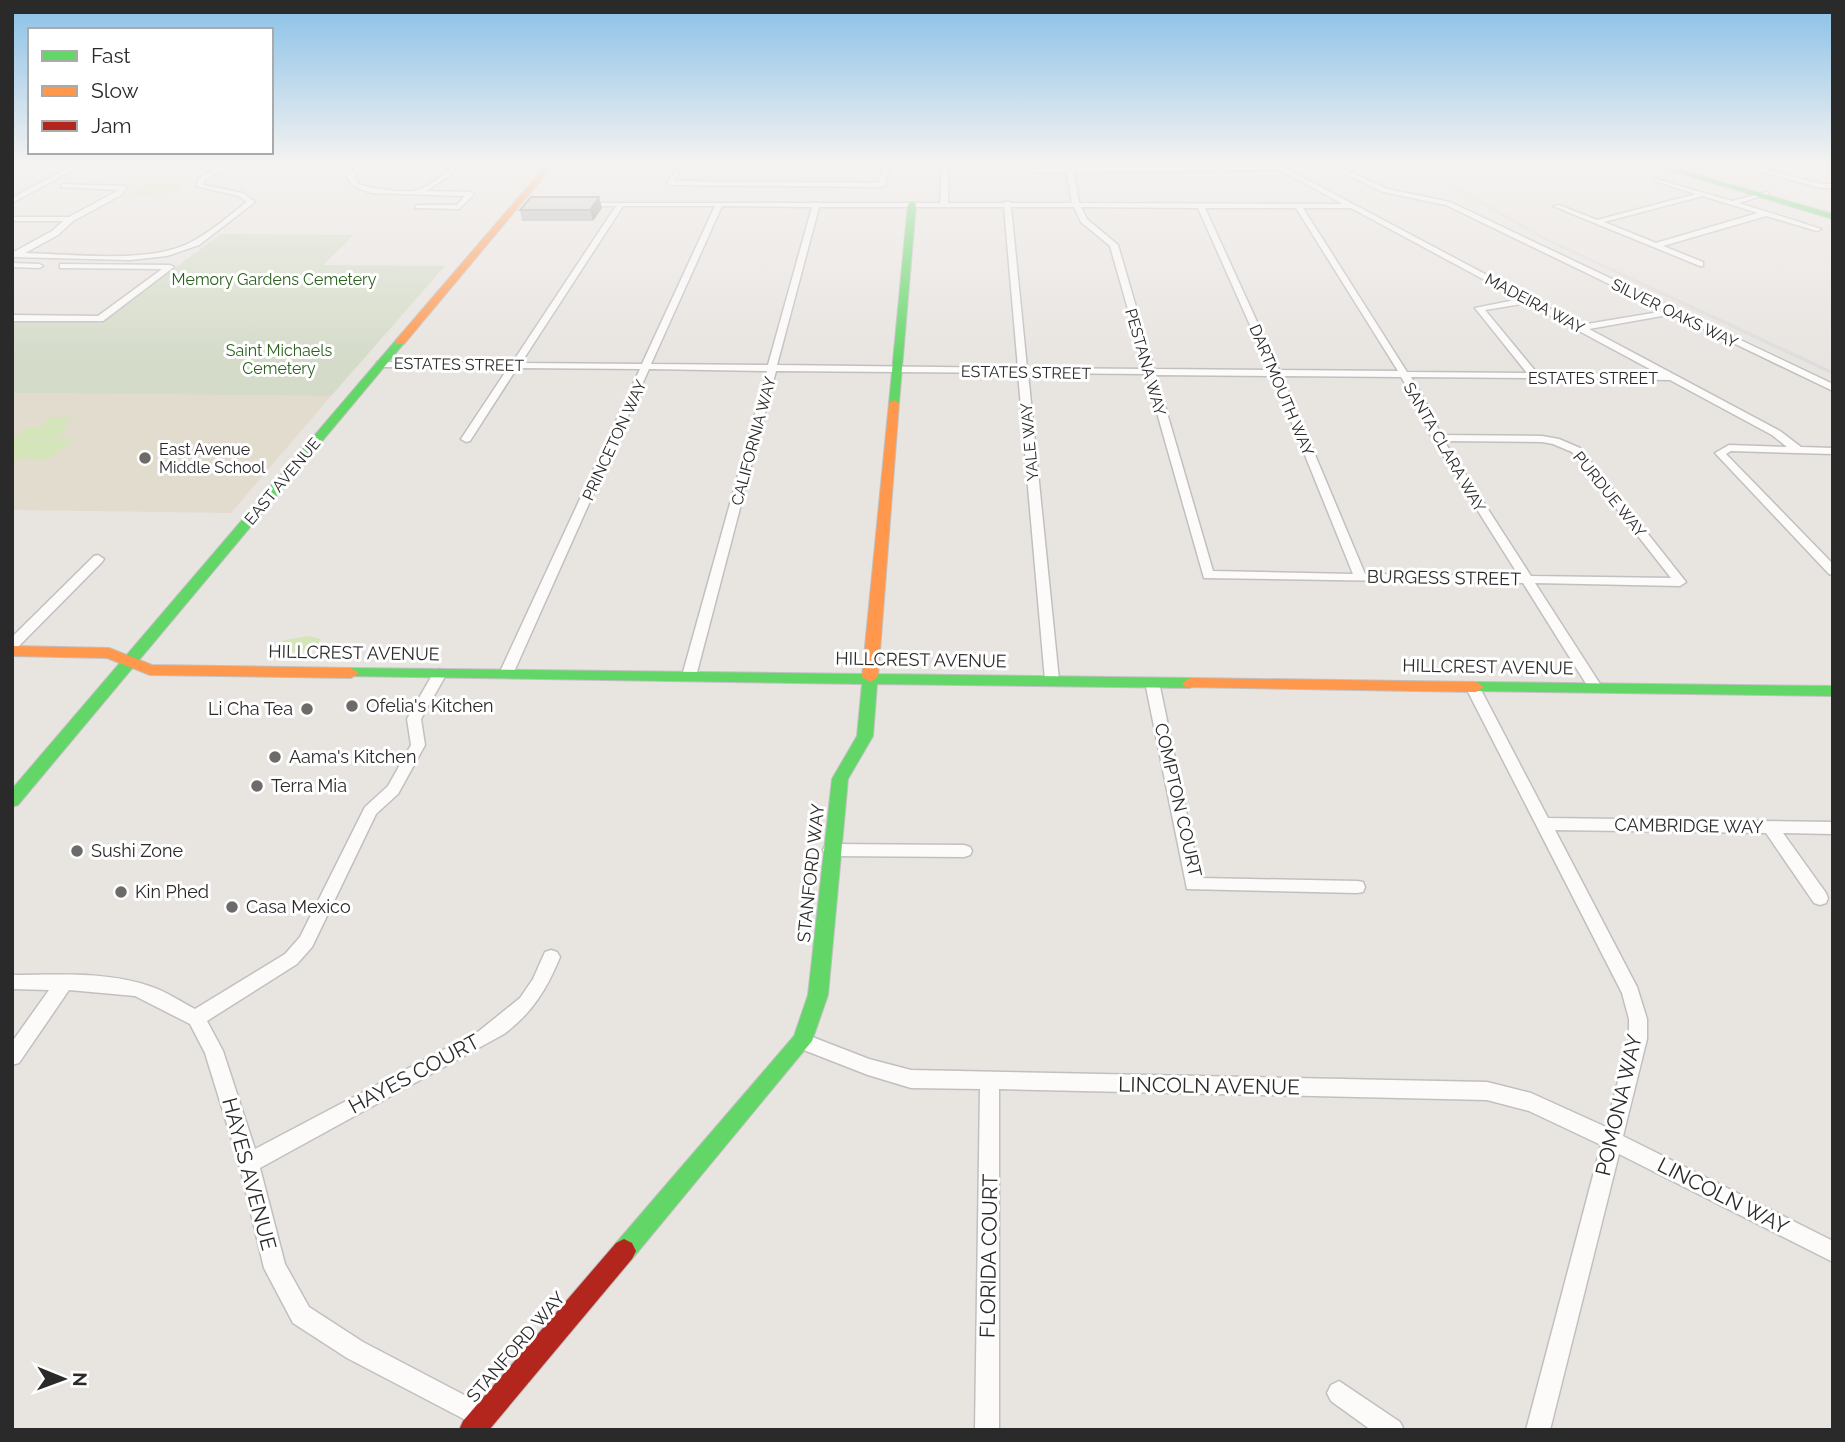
<svg xmlns="http://www.w3.org/2000/svg" width="1845" height="1442" font-family="Raleway,sans-serif">
<rect width="100%" height="100%" fill="#e8e4e0"/>
<path fill="#e2dccf" d="M 12,393 L 331,396 L 231,513 L 12,510 Z"/>
<path fill="#d4dbc8" d="M 221,234 L 354,235 L 323,265 L 445,266 L 331,396 L 12,393 L 12,320 L 103,321 Z"/>
<g fill="#d4e5b9">
<path d="M 147,184 L 181,184 L 183,185 L 163,197 L 126,195 Z"/>
<path d="M 52,417 L 74,417 L 61,427 L 68,428 L 57,438 L 15,437 L 26,428 L 39,428 Z"/>
<path d="M 13,438 L 75,439 L 47,460 L 25,460 L 36,450 L 22,460 L 12,459 Z"/>
<path d="M 309,636 L 321,639 L 316,649 L 295,652 L 279,649 L 284,640 Z"/>
</g>
<g fill="none" stroke-linecap="round" stroke-linejoin="round">
<defs>
<g id="street">
<path d="M 80,162 L 87,162 L 12,203 L 12,198 Z"/>
<path d="M 227,162 L 295,166 L 292,168 L 227,167 L 205,179 L 203,185 L 243,193 L 255,202 L 199,245 L 167,256 L 130,260 L 12,257 L 12,253 L 52,231 L 63,221 L 12,221 L 12,217 L 69,217 L 119,190 L 61,187 L 63,184 L 124,186 L 127,188 L 121,195 L 73,221 L 58,235 L 25,253 C 72,254 154,265 195,240 C 213,230 230,215 247,202 L 239,196 L 196,186 L 200,177 Z"/>
<path d="M 363,162 L 369,162 L 354,176 L 358,184 C 370,188 405,194 417,190 C 432,186 447,171 458,162 L 464,162 L 449,176 L 426,191 L 471,192 L 474,194 L 459,209 L 415,208 L 417,205 L 457,205 L 465,196 L 371,193 L 353,186 L 347,176 Z"/>
<path d="M 884,162 L 890,162 L 885,185 L 882,187 L 670,185 L 667,183 L 676,170 L 679,172 L 674,181 L 879,183 Z"/>
<path d="M 942,162 L 948,162 L 948,203 L 1004,203 L 1007,201 L 1011,203 L 1072,203 L 1067,172 L 1033,172 L 1031,169 L 1067,168 L 1066,162 L 1072,162 L 1073,168 L 1273,166 L 1267,162 L 1274,162 L 1581,325 L 1665,311 L 1446,205 L 1383,192 L 1322,162 L 1329,162 L 1387,189 L 1450,202 L 1833,384 L 1833,391 L 1673,314 L 1589,329 L 1780,431 L 1801,447 L 1833,448 L 1833,454 L 1731,451 L 1726,454 L 1833,564 L 1833,575 L 1829,574 L 1715,453 L 1729,445 L 1787,447 L 1772,435 L 1670,380 L 1540,378 L 1536,381 L 1531,378 L 1411,377 L 1422,395 L 1441,435 L 1542,436 L 1559,439 L 1580,448 L 1686,582 L 1680,586 L 1535,583 L 1602,687 L 1595,691 L 1590,690 L 1523,583 L 1204,578 L 1146,374 L 1028,373 L 1059,680 L 1052,684 L 1045,680 L 1018,373 L 776,371 L 696,676 L 689,680 L 682,676 L 767,371 L 649,369 L 513,674 L 511,677 L 501,677 L 499,674 L 640,369 L 517,368 L 470,441 L 466,442 L 461,439 L 508,368 L 380,367 L 377,366 L 377,362 L 512,363 L 616,206 L 584,206 L 582,203 L 940,203 ZM 1280,170 L 1343,204 L 1079,203 L 1074,172 ZM 623,206 L 715,206 L 642,364 L 521,363 ZM 722,206 L 812,207 L 768,365 L 651,364 ZM 819,207 L 1004,207 L 1018,368 L 777,365 ZM 1011,207 L 1074,207 L 1081,222 L 1110,246 L 1145,369 L 1027,368 ZM 1081,207 L 1198,208 L 1270,370 L 1154,369 L 1118,245 L 1087,219 ZM 1205,208 L 1296,208 L 1398,371 L 1279,370 ZM 1303,208 L 1351,208 L 1520,299 L 1475,308 L 1527,373 L 1407,372 ZM 1527,303 L 1659,374 L 1537,373 L 1485,310 ZM 1156,375 L 1273,376 L 1353,574 L 1213,571 ZM 1282,376 L 1401,377 L 1412,395 L 1432,438 L 1519,576 L 1365,574 ZM 1444,441 L 1542,442 L 1553,444 L 1572,452 L 1671,578 L 1531,576 Z"/>
<path d="M 1728,162 L 1737,162 L 1821,184 L 1833,184 L 1833,188 L 1821,188 Z"/>
<path d="M 1655,179 L 1732,201 L 1768,192 L 1768,194 L 1739,203 L 1821,229 L 1817,231 L 1766,216 L 1663,246 L 1703,262 L 1703,266 L 1700,266 L 1553,206 L 1559,205 L 1597,220 L 1696,194 L 1655,181 ZM 1703,196 L 1758,213 L 1656,243 L 1604,222 Z"/>
<path d="M 12,263 L 39,264 L 43,266 L 39,268 L 12,267 Z"/>
<path d="M 60,264 L 170,265 L 174,267 L 103,321 L 12,321 L 12,315 L 98,316 L 162,269 L 63,268 L 60,268 Z"/>
<path d="M 98,555 L 104,559 L 102,562 L 17,648 L 12,649 L 12,637 L 94,556 Z"/>
<path d="M 440,669 L 447,673 L 421,719 L 425,745 L 398,794 L 376,814 L 312,947 L 297,964 L 207,1021 L 223,1051 L 255,1149 L 479,1031 L 520,998 L 533,979 L 545,952 L 551,950 L 557,952 L 560,957 C 547,989 532,1013 504,1034 L 260,1168 L 285,1264 L 309,1307 L 363,1342 L 489,1408 L 493,1416 L 489,1424 L 481,1428 L 347,1358 L 293,1323 L 264,1268 L 239,1163 L 205,1053 L 190,1024 L 135,996 L 69,990 L 19,1063 L 12,1065 L 12,1042 L 49,990 L 12,989 L 12,975 C 58,975 108,971 152,987 C 167,992 181,1002 195,1009 L 285,954 L 300,937 L 365,807 L 388,786 L 411,745 L 407,719 L 435,670 Z"/>
<path d="M 1152,678 L 1159,682 L 1200,878 L 1357,881 L 1363,882 L 1365,887 L 1363,892 L 1357,893 L 1187,889 L 1145,682 Z"/>
<path d="M 1472,682 L 1479,686 L 1548,818 L 1833,822 L 1833,834 L 1783,833 L 1826,893 L 1828,898 L 1826,903 L 1820,905 L 1814,903 L 1766,833 L 1555,830 L 1637,987 L 1647,1019 L 1647,1039 L 1623,1136 L 1833,1241 L 1833,1262 L 1619,1154 L 1550,1430 L 1526,1430 L 1601,1145 L 1529,1111 L 1487,1100 L 999,1089 L 999,1430 L 975,1430 L 980,1089 L 911,1088 L 868,1075 L 796,1047 L 793,1041 L 796,1035 L 802,1033 L 869,1059 L 911,1070 L 1487,1082 L 1531,1093 L 1606,1127 L 1629,1039 L 1629,1019 L 1622,993 L 1465,686 Z"/>
<path d="M 831,844 L 964,845 L 970,847 L 972,851 L 970,855 L 964,857 L 831,856 L 825,854 L 823,850 L 825,846 Z"/>
<path d="M 1339,1381 L 1400,1422 L 1404,1430 L 1371,1430 L 1331,1401 L 1327,1393 L 1331,1385 Z"/>
</g>
<g id="fast">
<path d="M 1643,162 L 1652,162 L 1833,214 L 1833,219 Z"/>
<path d="M 912,202 L 916,204 L 899,403 L 894,406 L 889,403 L 908,204 Z"/>
<path d="M 396,340 L 405,342 L 18,805 L 12,807 L 12,789 Z"/>
<path d="M 351,668 L 864,674 L 870,672 L 876,674 L 1190,678 L 1198,683 L 1190,688 L 877,684 L 873,736 L 848,779 L 828,995 L 812,1041 L 632,1259 L 624,1263 L 616,1259 L 612,1251 L 616,1243 L 794,1036 L 808,995 L 832,779 L 857,736 L 862,684 L 346,676 L 343,673 L 346,670 Z"/>
<path d="M 1476,682 L 1833,686 L 1833,696 L 1471,691 L 1468,687 Z"/>
</g>
<g id="slow">
<path d="M 549,162 L 556,162 L 404,344 L 396,344 L 396,340 Z"/>
<path d="M 894,400 L 899,403 L 878,677 L 870,682 L 862,677 L 889,403 Z"/>
<path d="M 12,646 L 109,648 L 152,665 L 351,668 L 359,673 L 351,678 L 150,675 L 107,658 L 12,656 Z"/>
<path d="M 1190,678 L 1476,682 L 1484,687 L 1476,692 L 1185,687 L 1182,683 Z"/>
</g>
<path id="jam" d="M 624,1239 L 632,1243 L 636,1251 L 632,1259 L 489,1430 L 459,1430 L 463,1421 L 616,1243 Z"/>
</defs>
<use href="#street" stroke="#c1c0c1" stroke-width="3"/>
<use href="#fast" stroke="#c1c0c1" stroke-width="2"/>
<use href="#slow" stroke="#c1c0c1" stroke-width="2"/>
<use href="#jam" stroke="#c1c0c1" stroke-width="2"/>
<use href="#street" fill="#fcfbfa" fill-rule="evenodd"/>
<use href="#fast" fill="#63d668" fill-rule="evenodd"/>
<use href="#slow" fill="#ff974d" fill-rule="evenodd"/>
<use href="#jam" fill="#b3261e" fill-rule="evenodd"/>
<path stroke="#deddde" stroke-width="2.5" d="M 1408,162 L 1548,240 L 1687,305"/>
<path stroke="#deddde" stroke-width="3.5" d="M 1683,303 L 1833,373"/>
</g>
<path fill="#b2afad" d="M 602,208 L 593,221 L 522,221 L 520,210 Z"/>
<path fill="#918f8d" d="M 599,197 L 602,208 L 593,221 L 590,210 Z"/>
<path fill="#cfccc9" stroke="#918f8d" stroke-width="2" d="M 531,197 L 599,197 L 590,210 L 520,210 Z"/>
<linearGradient id="sky" x2="0" y2="1"><stop stop-color="#88c0e7"/><stop offset="0.45" stop-color="#f5f3f1"/><stop offset="1" stop-color="#f5f3f1" stop-opacity="0"/></linearGradient>
<rect width="1845" height="363" fill="url(#sky)"/>
<g fill="#6c6b6a" stroke="#fff" stroke-width="2.5">
<circle cx="145" cy="458" r="7"/>
<circle cx="352" cy="706" r="7"/>
<circle cx="307" cy="709" r="7"/>
<circle cx="275" cy="757" r="7"/>
<circle cx="257" cy="786" r="7"/>
<circle cx="77" cy="851" r="7"/>
<circle cx="121" cy="892" r="7"/>
<circle cx="232" cy="907" r="7"/>
</g>
<g text-anchor="middle" stroke-width="6" stroke-linejoin="round" paint-order="stroke">
<g font-size="16" fill="#2c621e" stroke="#fff">
<text x="274" y="285">Memory Gardens Cemetery</text>
<text x="279" y="356">Saint Michaels<tspan x="279" dy="18">Cemetery</tspan></text>
</g>
<g font-size="16" fill="#2a2a2a" stroke="#fff">
<text transform="translate(1535 303) rotate(28)" y="6">MADEIRA WAY</text>
<text transform="translate(1675 313) rotate(26)" y="6">SILVER OAKS WAY</text>
<text transform="translate(1146 362) rotate(74)" y="6">PESTANA WAY</text>
<text transform="translate(459 364) rotate(1)" y="6">ESTATES STREET</text>
<text transform="translate(1026 372) rotate(1)" y="6">ESTATES STREET</text>
<text x="1593" y="384">ESTATES STREET</text>
<text transform="translate(1282 390) rotate(67)" y="6">DARTMOUTH WAY</text>
<text transform="translate(614 440) rotate(-65)" y="6">PRINCETON WAY</text>
<text transform="translate(753 441) rotate(-75)" y="6">CALIFORNIA WAY</text>
<text transform="translate(1029 442) rotate(-95)" y="6">YALE WAY</text>
<text transform="translate(1445 447) rotate(60)" y="6">SANTA CLARA WAY</text>
<text transform="translate(282 481) rotate(-50)" y="6">EAST AVENUE</text>
<text transform="translate(1610 494) rotate(51)" y="6">PURDUE WAY</text>
</g>
<g font-size="16" fill="#2a2a2a" stroke="#fff" text-anchor="start">
<text x="159" y="455">East Avenue<tspan x="159" dy="18">Middle School</tspan></text>
</g>
<g font-size="18" fill="#2a2a2a" stroke="#fff">
<text transform="translate(1444 578) rotate(1)" y="6">BURGESS STREET</text>
<text transform="translate(354 653) rotate(1)" y="6">HILLCREST AVENUE</text>
<text transform="translate(921 660) rotate(1)" y="6">HILLCREST AVENUE</text>
<text transform="translate(1488 667) rotate(1)" y="6">HILLCREST AVENUE</text>
<text transform="translate(1178 800) rotate(77)" y="6">COMPTON COURT</text>
<text transform="translate(1689 826) rotate(1)" y="6">CAMBRIDGE WAY</text>
<text transform="translate(811 873) rotate(-84)" y="6">STANFORD WAY</text>
<text transform="translate(516 1347) rotate(-49)" y="6">STANFORD WAY</text>
</g>
<g font-size="18" fill="#2a2a2a" stroke="#fff" text-anchor="start">
<text x="366" y="712">Ofelia's Kitchen</text>
<text x="293" y="715" text-anchor="end">Li Cha Tea</text>
<text x="289" y="763">Aama's Kitchen</text>
<text x="271" y="792">Terra Mia</text>
<text x="91" y="857">Sushi Zone</text>
<text x="135" y="898">Kin Phed</text>
<text x="246" y="913">Casa Mexico</text>
</g>
<g font-size="21" fill="#2a2a2a" stroke="#fff">
<text transform="translate(414 1074) rotate(-28)" y="7">HAYES COURT</text>
<text transform="translate(1209 1086) rotate(1)" y="7">LINCOLN AVENUE</text>
<text transform="translate(1619 1105) rotate(-77)" y="7">POMONA WAY</text>
<text transform="translate(249 1174) rotate(75)" y="7">HAYES AVENUE</text>
<text transform="translate(1723 1196) rotate(27)" y="7">LINCOLN WAY</text>
<text transform="translate(989 1256) rotate(-89)" y="7">FLORIDA COURT</text>
</g>
</g>
<rect width="1845" height="1442" fill="none" stroke="#2a2a2a" stroke-width="28"/>
<rect x="28" y="28" width="245" height="126" fill="#ffffff" stroke="#aaaaaa" stroke-width="2"/>
<rect x="42" y="51" width="35" height="10" fill="#63d668" stroke="#aaaaaa" stroke-width="2"/>
<text x="91" y="63" font-size="21" fill="#2a2a2a">Fast</text>
<rect x="42" y="86" width="35" height="10" fill="#ff974d" stroke="#aaaaaa" stroke-width="2"/>
<text x="91" y="98" font-size="21" fill="#2a2a2a">Slow</text>
<rect x="42" y="121" width="35" height="10" fill="#b3261e" stroke="#aaaaaa" stroke-width="2"/>
<text x="91" y="133" font-size="21" fill="#2a2a2a">Jam</text>
<g transform="translate(63 1379) rotate(91)" stroke="#ffffff" stroke-width="5" paint-order="stroke">
<path d="M0-5L12 26L0 18L-12 26Z" fill="#2a2a2a"/>
<text y="-10" font-size="19" font-weight="bold" text-anchor="middle" fill="#2a2a2a">N</text>
</g>
</svg>
